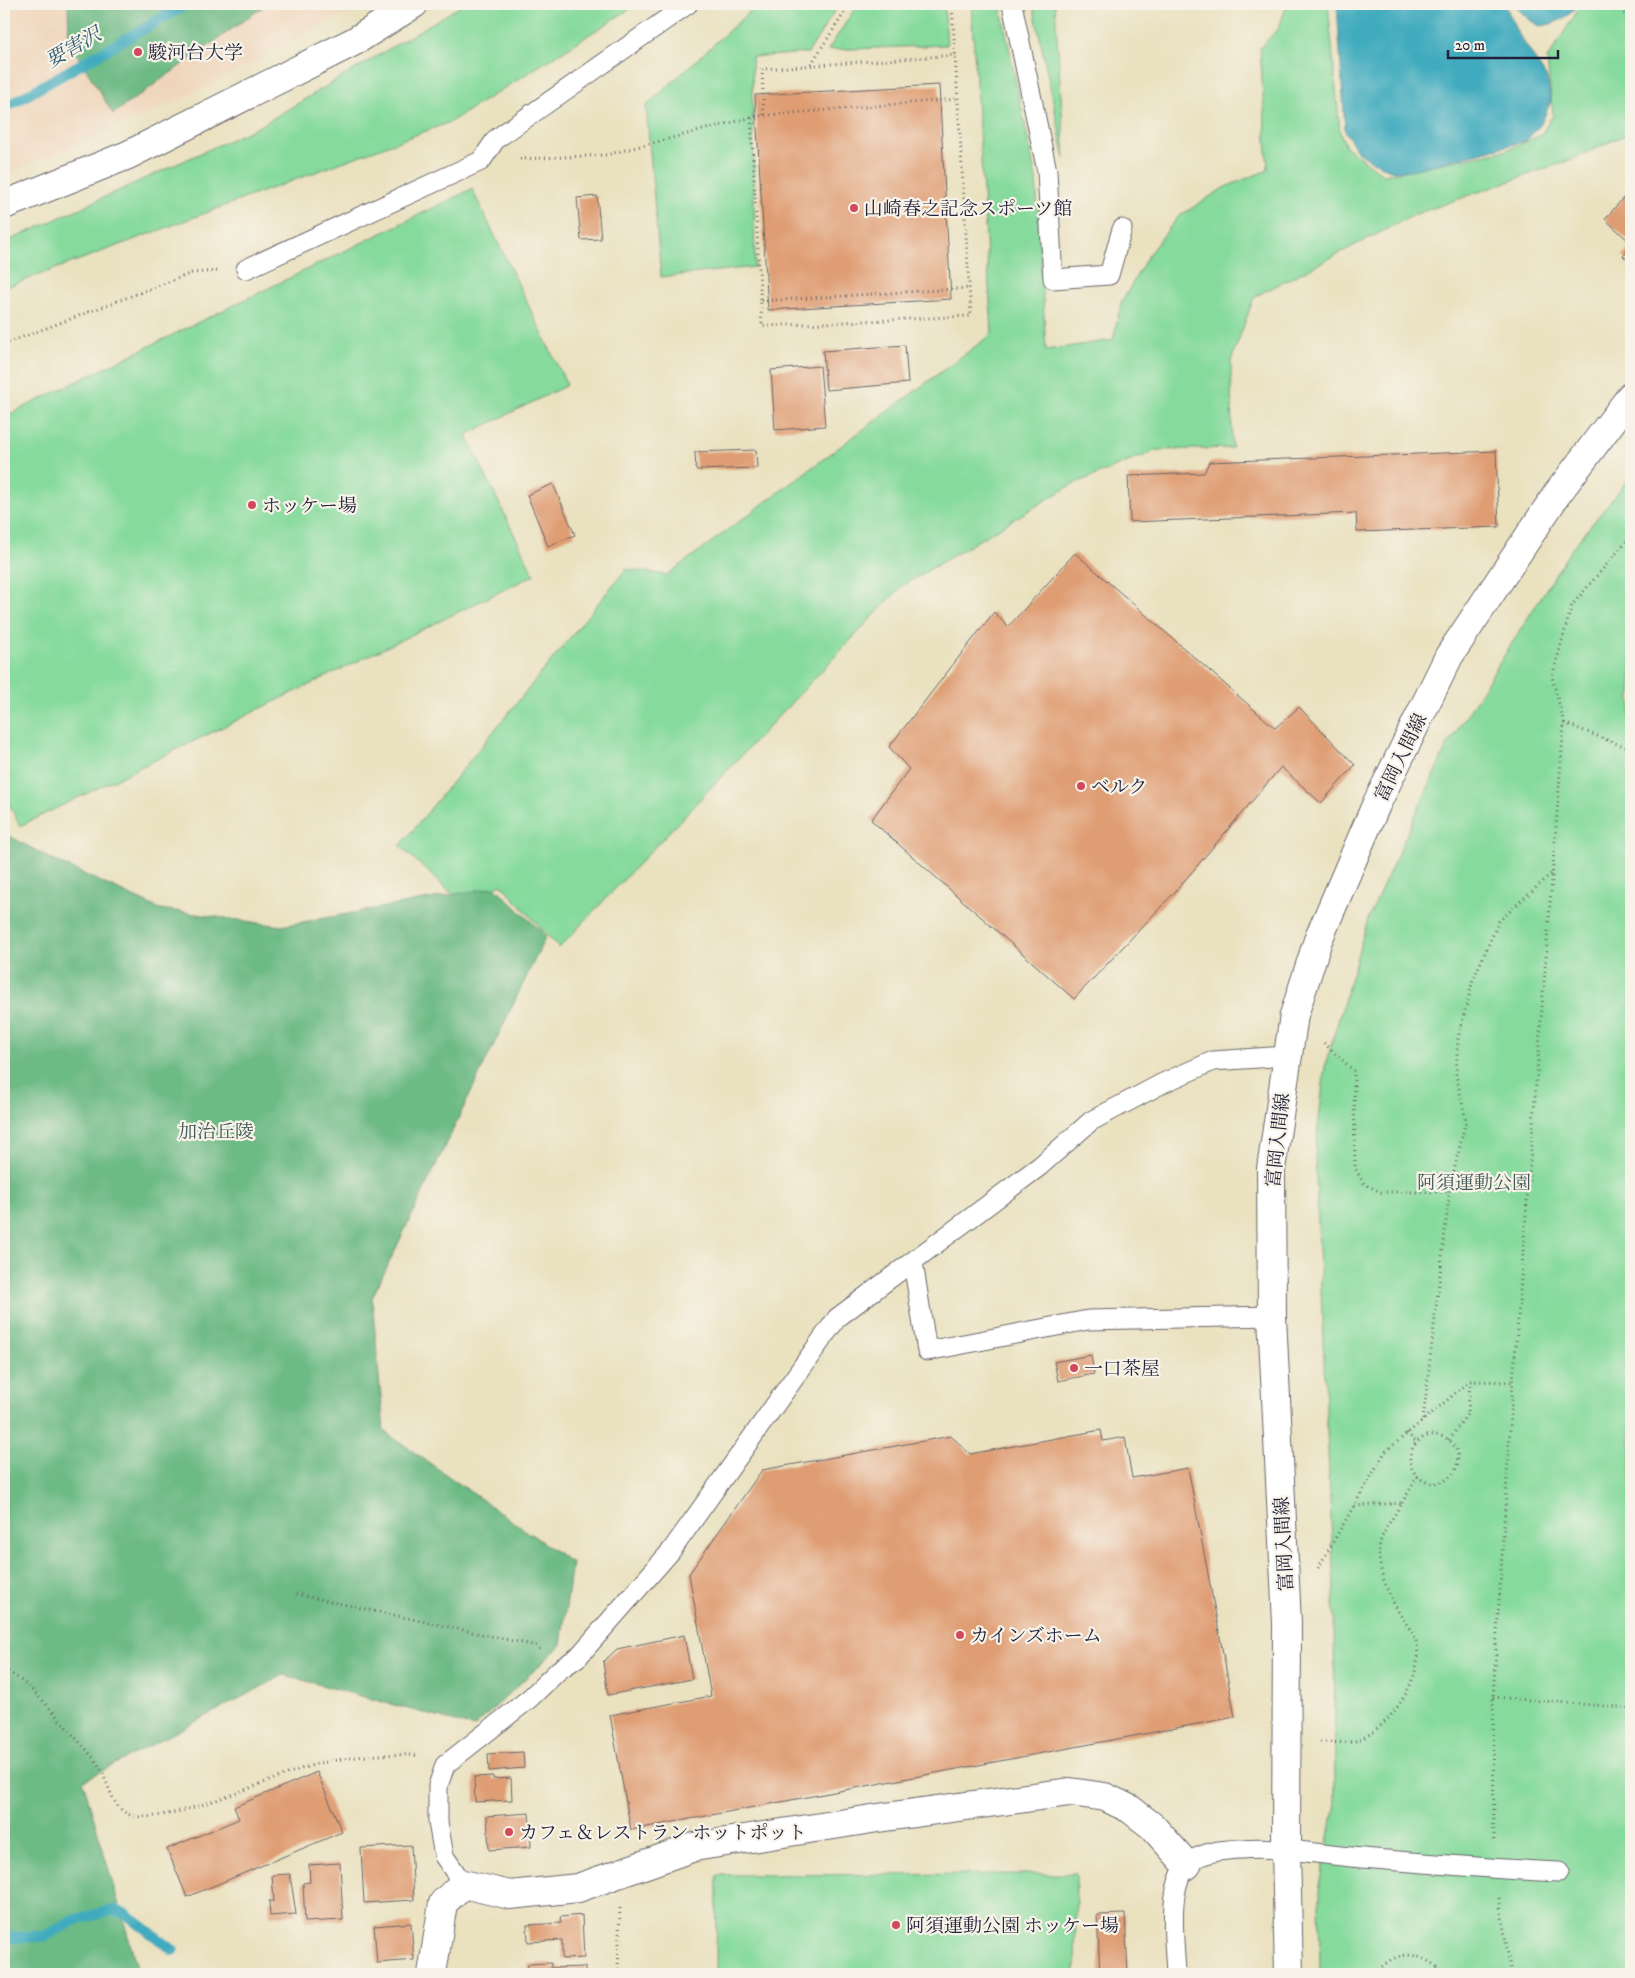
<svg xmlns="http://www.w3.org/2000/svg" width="1635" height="1978" font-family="'IM FELL DW Pica','Noto Serif JP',serif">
<rect width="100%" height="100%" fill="#f7f3e8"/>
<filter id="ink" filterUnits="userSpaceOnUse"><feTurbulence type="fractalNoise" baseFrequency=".02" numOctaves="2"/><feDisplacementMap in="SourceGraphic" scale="10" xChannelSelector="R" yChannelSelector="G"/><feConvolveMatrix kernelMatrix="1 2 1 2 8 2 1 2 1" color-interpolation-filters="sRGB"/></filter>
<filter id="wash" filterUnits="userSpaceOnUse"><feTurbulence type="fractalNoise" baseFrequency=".0096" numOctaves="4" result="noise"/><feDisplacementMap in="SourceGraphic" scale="20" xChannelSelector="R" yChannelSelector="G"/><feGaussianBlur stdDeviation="1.12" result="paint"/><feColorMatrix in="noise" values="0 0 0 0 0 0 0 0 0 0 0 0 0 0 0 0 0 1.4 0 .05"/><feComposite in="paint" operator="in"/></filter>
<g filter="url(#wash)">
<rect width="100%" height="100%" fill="#eae1bf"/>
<path fill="#efd6bb" d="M 4,4 L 362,4 L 181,100 L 4,175 Z"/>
<g fill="#85da9c" stroke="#547e6c">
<path d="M 464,4 L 638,4 L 450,122 L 4,288 L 4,243 L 260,126 Z"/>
<path d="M 758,4 L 839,4 L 808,53 L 752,57 L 755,267 L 661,277 L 646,106 Z"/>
<path d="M 858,4 L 944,4 L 947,45 L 828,50 Z"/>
<path d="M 971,4 L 1000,4 L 1036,179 L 1046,350 L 1113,340 L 1121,303 L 1149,254 L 1178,217 L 1225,187 L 1268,170 L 1260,48 L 1279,28 L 1287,4 L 1328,4 L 1340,132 L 1346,147 L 1384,175 L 1507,150 L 1541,135 L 1553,115 L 1547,59 L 1582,4 L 1631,4 L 1631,132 L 1573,159 L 1416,214 L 1254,297 L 1231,361 L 1232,448 L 1158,450 L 1073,484 L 902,586 L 559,948 L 501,884 L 464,905 L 400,846 L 626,569 L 667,575 L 992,334 Z"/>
<path d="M 1033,4 L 1055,4 L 1065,159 Z"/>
<path d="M 472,189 L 567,385 L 466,435 L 534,575 L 20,826 L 4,793 L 4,417 Z"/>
<path d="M 1631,476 L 1631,1974 L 1320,1974 L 1319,1891 L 1335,1803 L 1334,1589 L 1315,1155 L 1325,1066 L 1368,919 L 1446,748 L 1570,551 Z"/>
<path d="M 1076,1874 L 1075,1974 L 716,1974 L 717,1875 Z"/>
</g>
<g fill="#6cba84" stroke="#476e60">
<path d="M 68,4 L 267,4 L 113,114 L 69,41 Z"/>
<path d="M 4,833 L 55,861 L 160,909 L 281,926 L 495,887 L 546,936 L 372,1298 L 384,1431 L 572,1563 L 561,1645 L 474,1727 L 284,1675 L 83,1781 L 139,1974 L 4,1974 Z"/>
</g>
<g fill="#3fabbe" stroke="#30667c">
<path d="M 1337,4 L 1505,4 L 1516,30 L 1547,78 L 1551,101 L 1541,124 L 1526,141 L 1412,170 L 1392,171 L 1373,162 L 1358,152 L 1345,131 Z"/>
<path d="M 1514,4 L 1579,4 C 1568,18 1555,25 1538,26 L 1525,16 Z"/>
</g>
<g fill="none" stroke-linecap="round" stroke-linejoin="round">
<g stroke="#3fabbe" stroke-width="11">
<path d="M 4,108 L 187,4"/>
<path d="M 4,1938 L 45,1936 L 75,1920 L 114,1910 L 126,1914 L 173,1950"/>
</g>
</g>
<g id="blocks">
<g fill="#df9d73">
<path d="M 939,85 L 951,299 L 768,310 L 755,95 Z"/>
<path d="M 1631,189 L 1631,243 L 1605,219 Z"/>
<path d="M 597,196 L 601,239 L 581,240 L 577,198 Z"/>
<path d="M 1631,247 L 1631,263 L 1623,256 Z"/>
<path d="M 905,345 L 908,383 L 826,390 L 823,351 Z"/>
<path d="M 820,366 L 825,426 L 775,430 L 771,370 Z"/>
<path d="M 756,450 L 757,468 L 696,470 L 695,452 Z"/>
<path d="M 1496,451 L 1499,527 L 1357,532 L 1356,513 L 1130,522 L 1128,476 L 1204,473 L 1209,462 Z"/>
<path d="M 553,484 L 575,535 L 548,546 L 527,495 Z"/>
<path d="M 1075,553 L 1275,728 L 1299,707 L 1355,765 L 1321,803 L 1281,767 L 1174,893 L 1074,999 L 871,820 L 909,769 L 889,747 L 994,612 L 1008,627 Z"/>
<path d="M 1091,1355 L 1094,1374 L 1058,1381 L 1054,1362 Z"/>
<path d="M 1101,1430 L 1103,1441 L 1125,1437 L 1132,1478 L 1188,1468 L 1235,1717 L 631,1830 L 610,1715 L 711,1696 L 689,1574 L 762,1470 L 951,1436 L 970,1454 Z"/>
<path d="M 684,1635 L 692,1679 L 608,1695 L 603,1662 L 617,1649 Z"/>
<path d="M 523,1752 L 524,1768 L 489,1771 L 488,1754 Z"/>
<path d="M 317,1772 L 342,1832 L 187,1897 L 167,1849 L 239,1819 L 234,1807 Z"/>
<path d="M 493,1776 L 493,1779 L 511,1778 L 512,1800 L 475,1802 L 474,1777 Z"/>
<path d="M 529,1813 L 531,1847 L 489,1850 L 487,1816 Z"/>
<path d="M 411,1845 L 414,1900 L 364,1903 L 361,1848 Z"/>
<path d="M 340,1863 L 343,1920 L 305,1922 L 303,1883 L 310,1882 L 309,1865 Z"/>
<path d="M 290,1874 L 296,1914 L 270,1916 L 269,1901 L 274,1901 L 272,1875 Z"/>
<path d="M 1125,1914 L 1128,1974 L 1100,1974 L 1097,1915 Z"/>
<path d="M 582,1915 L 584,1958 L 562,1959 L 562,1940 L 528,1942 L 527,1925 L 561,1923 L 560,1917 Z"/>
<path d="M 411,1923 L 414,1960 L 377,1963 L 374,1926 Z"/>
<path d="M 551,1963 L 551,1968 L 585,1967 L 585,1974 L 482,1974 L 482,1972 L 528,1970 L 528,1964 Z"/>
</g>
</g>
</g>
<g filter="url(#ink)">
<use href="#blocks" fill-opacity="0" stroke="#686569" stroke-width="1"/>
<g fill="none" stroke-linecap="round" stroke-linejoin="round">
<defs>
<g id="service">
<path d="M 1012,4 L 1047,171 L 1053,279 L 1109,275 L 1122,229"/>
<path d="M 246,269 L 481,161 L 496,139 L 688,4"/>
<path d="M 913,1262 L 927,1351 L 1088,1320 L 1272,1316"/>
<path d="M 463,1884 L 444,1856 L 438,1822 L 438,1786 L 445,1765 L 530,1698 L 559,1670 L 578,1657 L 671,1551 L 837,1318 L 1040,1166 L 1091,1121 L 1163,1083 L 1213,1061 L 1287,1056"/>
<path d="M 1176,1974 C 1175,1944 1166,1887 1188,1864 C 1201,1851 1225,1850 1242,1849 C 1278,1846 1316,1854 1351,1857 C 1421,1863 1490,1869 1559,1872"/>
</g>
<path id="minor" d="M 432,1974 L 443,1903 L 463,1884 L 510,1895 L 578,1888 L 694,1847 L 878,1818 L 1070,1792 L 1105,1797 L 1130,1809 L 1152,1826 L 1187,1865"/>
<path id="tertiary" d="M 4,205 L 128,155 L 355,41 L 414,4"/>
<path id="secondary" d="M 1289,1974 L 1286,1851 L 1287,1623 L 1272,1316 L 1271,1169 L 1294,1015 L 1318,940 L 1376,805 L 1449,656 L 1557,494 L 1631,396"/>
</defs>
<use href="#service" stroke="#686569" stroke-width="21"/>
<use href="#minor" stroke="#686569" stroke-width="30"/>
<use href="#tertiary" stroke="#686569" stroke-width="30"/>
<use href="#secondary" stroke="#686569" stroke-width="30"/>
<g stroke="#686569" stroke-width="3" stroke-dasharray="1 4" stroke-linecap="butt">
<path d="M 1620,4 L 1631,28"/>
<path d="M 811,64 L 850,4"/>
<path d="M 764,115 L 762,69 L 956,55"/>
<path d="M 751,118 L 762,326 L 971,316 L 952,4"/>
<path d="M 520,159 L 606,155 L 757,116 L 958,99"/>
<path d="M 761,301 L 970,288"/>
<path d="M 4,344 L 192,273 L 218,271"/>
<path d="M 1564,723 L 1552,677 L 1572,605 L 1631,536"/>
<path d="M 1324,1043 L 1354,1071 L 1355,1168 L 1364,1184 L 1381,1192 L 1450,1192"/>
<path d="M 1423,1420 L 1450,1188 L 1466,1120 L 1456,1075 L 1458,1038 L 1473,980 L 1499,921 L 1552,873"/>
<path d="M 1407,1433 L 1417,1443"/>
<circle cx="1434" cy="1459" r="24"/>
<path d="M 1449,1440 L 1468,1413 L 1470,1382"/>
<path d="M 1402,1503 L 1418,1476"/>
<path d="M 1318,1568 L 1385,1452 L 1470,1381 L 1513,1382"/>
<path d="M 296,1594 L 537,1646 L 540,1650"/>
<path d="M 4,1669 C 31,1684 52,1711 72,1734 C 81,1744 90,1753 97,1763 C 108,1778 110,1806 128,1814 C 160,1830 278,1774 317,1764 C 348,1757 387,1752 419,1756"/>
<path d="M 1493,1697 L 1631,1708"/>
<path d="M 1320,1742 C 1331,1742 1348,1744 1358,1740 C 1389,1729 1423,1679 1417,1645 C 1415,1634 1408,1627 1403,1619 C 1390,1599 1375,1568 1380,1543 C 1382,1533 1396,1513 1402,1503 L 1353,1506"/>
<path d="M 1494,1840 L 1493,1697 L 1513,1382 L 1564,723 L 1631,749"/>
<path d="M 1499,1898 L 1511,1974"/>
<path d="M 618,1974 L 620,1907"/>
<path d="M 1375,1974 C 1399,1946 1420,1952 1446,1974"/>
</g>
<use href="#service" stroke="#fff" stroke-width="19"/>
<use href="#minor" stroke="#fff" stroke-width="28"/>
<use href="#tertiary" stroke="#fff" stroke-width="28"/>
<use href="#secondary" stroke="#fff" stroke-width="28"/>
</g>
</g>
<g fill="#d1495b" stroke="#f7f3e8" stroke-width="2">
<circle cx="138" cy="52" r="5"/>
<circle cx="854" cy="208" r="5"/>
<circle cx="252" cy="505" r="5"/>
<circle cx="1081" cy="786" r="5"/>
<circle cx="1074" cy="1368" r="5"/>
<circle cx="960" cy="1635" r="5"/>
<circle cx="509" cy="1832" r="5"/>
<circle cx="896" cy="1925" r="5"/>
</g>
<g text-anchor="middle" stroke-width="4.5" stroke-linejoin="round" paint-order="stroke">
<g font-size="19" fill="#22223b" stroke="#f7f3e8" text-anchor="start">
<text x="148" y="59">駿河台大学</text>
<text x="864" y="215">山崎春之記念スポーツ館</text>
<text x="262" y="512">ホッケー場</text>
<text x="1091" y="793">ベルク</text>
<text x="1084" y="1375">一口茶屋</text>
<text x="970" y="1642">カインズホーム</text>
<text x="519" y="1839">カフェ＆レストラン ホットポット</text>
<text x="906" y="1932">阿須運動公園 ホッケー場</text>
</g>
<g font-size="19" fill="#22223b" stroke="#f7f3e8">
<text transform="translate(1400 757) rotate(-64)" y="7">富岡入間線</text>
<text transform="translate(1277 1140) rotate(-84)" y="7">富岡入間線</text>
<text transform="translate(1283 1544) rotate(-93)" y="7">富岡入間線</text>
</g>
<g font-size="19" fill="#405958" stroke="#f7f3e8">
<text x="216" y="1138">加治丘陵</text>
<text x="1474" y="1189">阿須運動公園</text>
</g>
<g font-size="20" font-style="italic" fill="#2e596f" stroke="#f7f3e8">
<text transform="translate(73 47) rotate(-30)" y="7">要害沢</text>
</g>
</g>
<rect width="1635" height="1978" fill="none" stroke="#f7f3e8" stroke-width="20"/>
<path d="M1448 50v8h110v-8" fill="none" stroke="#22223b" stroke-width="2.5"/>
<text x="1455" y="50" font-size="15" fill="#22223b" stroke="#f7f3e8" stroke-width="4" paint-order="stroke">20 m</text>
</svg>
